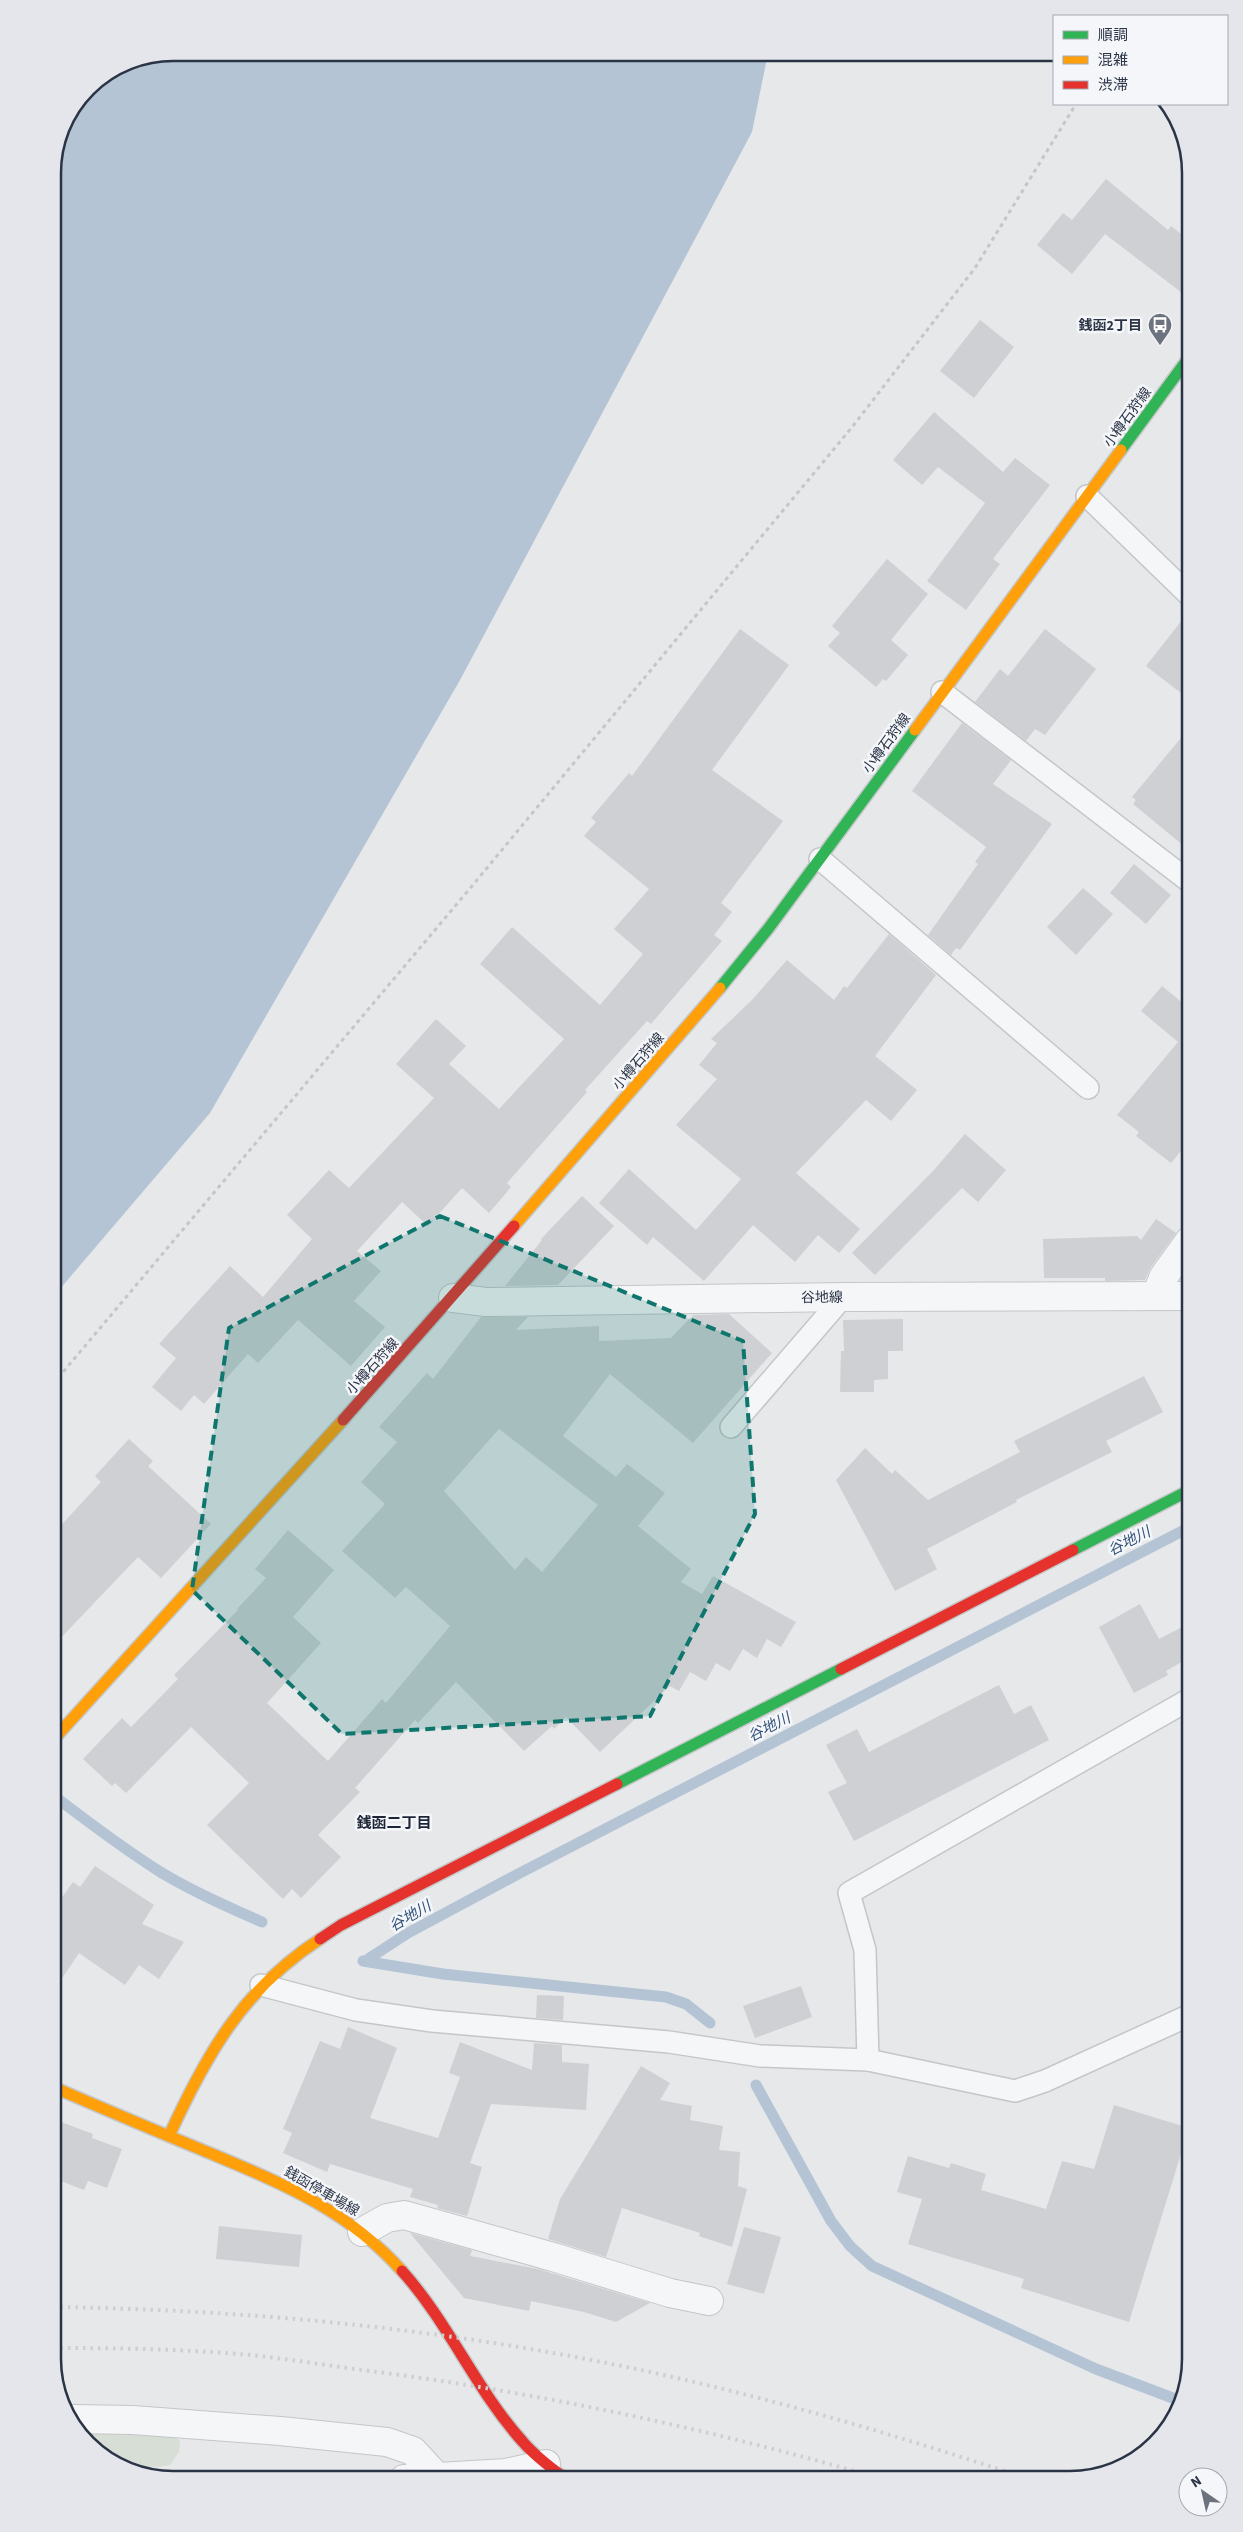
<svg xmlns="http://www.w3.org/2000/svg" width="1243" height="2532" font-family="'Source Sans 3','Noto Sans JP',sans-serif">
<rect width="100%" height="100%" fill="#e6e8ea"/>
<path fill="#d6ded6" d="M 81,2430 L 171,2434 L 180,2441 L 179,2452 L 170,2465 C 149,2470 119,2468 100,2455 C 93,2450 86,2437 81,2430 Z"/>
<path fill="#b4c4d5" d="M 173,53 L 768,53 L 752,132 L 460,680 L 210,1113 L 53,1297 L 53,166 L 62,127 L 88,88 L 127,62 Z"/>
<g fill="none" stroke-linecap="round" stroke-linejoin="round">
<g stroke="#b4c4d5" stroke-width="11">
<path d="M 53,1795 C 88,1822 124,1849 162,1873 C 194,1892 228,1907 262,1922"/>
<path d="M 363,1961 L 443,1974 L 666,1997 L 686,2004 L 710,2023"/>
<path d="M 365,1961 L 408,1933 L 520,1873 L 1190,1527"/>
<path d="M 756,2085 L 831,2221 L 850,2246 L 872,2266 L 1096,2369 L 1178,2400"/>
</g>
</g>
<g fill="#ced0d3" fill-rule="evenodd">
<path d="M 1106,179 L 1168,230 L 1171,226 L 1190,241 L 1190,299 L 1105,234 L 1072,274 L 1037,245 L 1063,213 L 1072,220 Z"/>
<path d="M 980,320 L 1014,347 L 974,398 L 940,371 Z"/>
<path d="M 934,412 L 1003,472 L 1015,458 L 1050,485 L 993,559 L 1000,564 L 966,610 L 927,581 L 985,503 L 938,467 L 922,485 L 893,460 Z"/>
<path d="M 887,559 L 928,594 L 891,640 L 908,655 L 886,681 L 883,679 L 876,687 L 828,646 L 840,633 L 832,626 Z"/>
<path d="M 1190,610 L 1190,700 L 1146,666 Z"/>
<path d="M 740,629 L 789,665 L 712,770 L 783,821 L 721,903 L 732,912 L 714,935 L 722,941 L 651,1024 L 647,1021 L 585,1090 L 587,1092 L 507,1183 L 511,1187 L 489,1213 L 462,1188 L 428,1226 L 402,1202 L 357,1251 L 381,1271 L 354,1301 L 385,1327 L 351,1366 L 298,1320 L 258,1363 L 248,1354 L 204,1404 L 194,1395 L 181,1411 L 152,1387 L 176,1358 L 159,1344 L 230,1266 L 263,1297 L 312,1239 L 287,1215 L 329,1170 L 349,1188 L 434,1098 L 396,1064 L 436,1019 L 466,1046 L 449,1064 L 499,1109 L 564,1039 L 480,964 L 512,927 L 600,1005 L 643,954 L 614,929 L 649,889 L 584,836 L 596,822 L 591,818 L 629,773 L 632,776 Z"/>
<path d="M 1045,629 L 1096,669 L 1045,735 L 1035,729 L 1026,741 L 975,702 L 1000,669 L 1008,676 Z"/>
<path d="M 962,723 L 1011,760 L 993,784 L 1052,824 L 960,950 L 956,948 L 951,955 L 928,935 L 978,864 L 975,862 L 986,847 L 912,791 Z"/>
<path d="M 1190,727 L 1190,851 L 1133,804 L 1136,800 L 1132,797 Z"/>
<path d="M 1134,864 L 1171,895 L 1146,924 L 1110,893 Z"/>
<path d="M 1083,888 L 1113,914 L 1076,955 L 1047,927 Z"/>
<path d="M 889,934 L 936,975 L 875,1056 L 917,1090 L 891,1121 L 866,1100 L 796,1173 L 860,1229 L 839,1253 L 818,1235 L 795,1262 L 753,1225 L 704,1281 L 653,1237 L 647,1245 L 599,1203 L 629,1169 L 696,1230 L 741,1179 L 676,1125 L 717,1079 L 699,1065 L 717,1043 L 711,1039 L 752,1000 L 787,960 L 834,1000 L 844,986 L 847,988 Z"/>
<path d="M 1162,986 L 1190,1009 L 1190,1140 L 1171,1163 L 1136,1136 L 1139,1132 L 1117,1115 L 1178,1042 L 1141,1011 Z"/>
<path d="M 965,1134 L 1006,1170 L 978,1202 L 962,1188 L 875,1275 L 852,1253 L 933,1171 Z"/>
<path d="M 582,1196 L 614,1226 L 558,1285 L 505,1286 L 542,1240 L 541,1239 Z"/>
<path d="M 1156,1219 L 1176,1233 L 1151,1267 L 1145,1280 L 1105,1281 L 1105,1278 L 1044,1278 L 1043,1239 L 1137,1236 L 1141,1240 Z"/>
<path d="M 729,1314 L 772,1353 L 693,1443 L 610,1374 L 563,1436 L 616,1477 L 627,1464 L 665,1493 L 638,1526 L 691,1569 L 681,1582 L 702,1594 L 713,1576 L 796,1622 L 781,1647 L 767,1639 L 757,1658 L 743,1649 L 730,1671 L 716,1663 L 706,1681 L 690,1672 L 679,1691 L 670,1686 L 600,1752 L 566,1717 L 554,1729 L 552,1726 L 524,1751 L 456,1682 L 418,1723 L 415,1720 L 355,1788 L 360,1792 L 318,1835 L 341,1857 L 301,1898 L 292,1889 L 283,1899 L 207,1825 L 249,1783 L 191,1727 L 126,1793 L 115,1783 L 112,1786 L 83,1759 L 122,1718 L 131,1727 L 178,1679 L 174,1675 L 238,1610 L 237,1609 L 266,1578 L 255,1569 L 288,1530 L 334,1570 L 293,1617 L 321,1643 L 267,1703 L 328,1761 L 382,1699 L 386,1703 L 450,1626 L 406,1587 L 395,1598 L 342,1551 L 385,1504 L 361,1482 L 397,1442 L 379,1427 L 427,1373 L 433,1379 L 481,1317 L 528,1317 L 516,1330 L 599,1326 L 599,1341 L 671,1338 L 693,1315 ZM 499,1429 L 598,1505 L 542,1572 L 526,1557 L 515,1570 L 444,1491 Z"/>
<path d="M 903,1319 L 903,1351 L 888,1351 L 888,1379 L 874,1380 L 874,1392 L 840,1392 L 841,1351 L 844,1351 L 843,1320 Z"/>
<path d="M 1144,1376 L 1163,1412 L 1106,1441 L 1112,1452 L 1016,1500 L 1017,1502 L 927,1549 L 937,1569 L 895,1591 L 836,1480 L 865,1448 L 892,1474 L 895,1470 L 928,1500 L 1020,1452 L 1014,1441 Z"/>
<path d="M 129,1439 L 153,1461 L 148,1466 L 211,1524 L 161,1578 L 138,1557 L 53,1646 L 53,1534 L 101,1482 L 95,1476 Z"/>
<path d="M 1140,1604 L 1159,1639 L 1190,1623 L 1190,1657 L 1166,1671 L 1168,1675 L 1134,1693 L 1099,1627 Z"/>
<path d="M 999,1685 L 1014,1714 L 1031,1705 L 1049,1740 L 854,1841 L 828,1792 L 847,1783 L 826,1745 L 857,1729 L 869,1752 Z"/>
<path d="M 95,1866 L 154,1905 L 142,1924 L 184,1942 L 159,1979 L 139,1965 L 125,1985 L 79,1953 L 53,1992 L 53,1910 L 73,1882 L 80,1887 Z"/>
<path d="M 801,1986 L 812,2017 L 755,2038 L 743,2006 Z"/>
<path d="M 537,1995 L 564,1996 L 563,2020 L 536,2018 Z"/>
<path d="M 348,2027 L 397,2048 L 370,2118 L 438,2138 L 460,2077 L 449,2073 L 460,2042 L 532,2070 L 534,2043 L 562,2045 L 562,2062 L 589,2064 L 586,2110 L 491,2104 L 470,2163 L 482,2167 L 467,2216 L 437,2208 L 438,2205 L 410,2197 L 413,2189 L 330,2164 L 327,2172 L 283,2153 L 292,2133 L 283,2129 L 320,2041 L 340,2049 Z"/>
<path d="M 641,2066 L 670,2083 L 660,2100 L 692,2106 L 690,2120 L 723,2126 L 719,2150 L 740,2152 L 738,2186 L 747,2189 L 732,2247 L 699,2236 L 700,2233 L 622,2208 L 606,2257 L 548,2239 L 560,2199 Z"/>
<path d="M 1114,2105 L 1189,2128 L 1129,2322 L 1021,2288 L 1024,2279 L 908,2244 L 922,2199 L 897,2192 L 908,2156 L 949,2168 L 951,2163 L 986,2174 L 981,2190 L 1046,2209 L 1062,2161 L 1094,2169 Z"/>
<path d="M 53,2119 L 93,2134 L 92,2138 L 122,2149 L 107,2188 L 88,2181 L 84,2190 L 53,2178 Z"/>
<path d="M 219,2226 L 302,2235 L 299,2267 L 216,2259 Z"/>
<path d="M 744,2227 L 781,2237 L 764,2294 L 727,2284 Z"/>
<path d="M 410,2233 L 472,2250 L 470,2256 L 538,2269 L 650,2303 L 616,2322 L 584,2312 L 531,2301 L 529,2311 L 464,2298 Z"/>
</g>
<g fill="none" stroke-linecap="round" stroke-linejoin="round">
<defs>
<g id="lane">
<path d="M 1087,496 L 1190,596"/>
<path d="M 942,692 L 1190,882"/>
<path d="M 820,859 L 1088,1088"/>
<path d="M 731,1427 L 843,1297"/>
<path d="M 261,1985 L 356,2010 L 432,2021 L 669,2042 L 760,2056 L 868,2060 L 1015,2091 L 1045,2081 L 1190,2015"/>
<path d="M 868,2060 L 865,1950 L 849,1893 L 1190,1699"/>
</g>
<g id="street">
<path d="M 1156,1295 L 1164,1276 L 1190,1240"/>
<path d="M 453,1298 L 486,1302 L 843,1297 L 1190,1296"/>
<path d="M 362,2232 L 387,2218 L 404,2215 L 553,2257 L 670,2293 L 709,2301"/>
<path d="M 73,2419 L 133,2420 L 280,2431 L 387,2442 L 413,2451 L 437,2477"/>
<path d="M 404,2479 L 506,2473 L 546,2464"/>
</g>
<g id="fast">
<path d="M 1121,450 L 1190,356"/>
<path d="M 720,988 L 768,929 L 915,730"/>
<path d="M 1073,1550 L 1190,1490"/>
<path d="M 617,1784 L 841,1669"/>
</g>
<g id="slow">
<path d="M 915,730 L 1121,450"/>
<path d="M 514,1226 L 720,988"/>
<path d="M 53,1740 L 343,1420"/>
<path d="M 53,2087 C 102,2108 151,2129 200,2149 C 276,2181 345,2207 402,2271"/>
<path d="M 169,2136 C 206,2055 243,1989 320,1939"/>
</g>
<g id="jam">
<path d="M 343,1420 L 514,1226"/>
<path d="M 841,1669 L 1073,1550"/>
<path d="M 320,1939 L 341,1925 L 617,1784"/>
<path d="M 402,2271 C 449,2323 476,2390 523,2442 C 535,2456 551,2468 566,2479"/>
</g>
</defs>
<use href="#lane" stroke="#c4c6c8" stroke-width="24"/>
<use href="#street" stroke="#c4c6c8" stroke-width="30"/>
<use href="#fast" stroke="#c4c6c8" stroke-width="14"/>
<use href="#slow" stroke="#c4c6c8" stroke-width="14"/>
<use href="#jam" stroke="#c4c6c8" stroke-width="14"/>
<path stroke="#c5c6ca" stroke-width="3" stroke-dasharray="4 4" stroke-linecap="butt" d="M 53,1384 L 472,886 L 853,426 L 975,268 L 1076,104"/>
<use href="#lane" stroke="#f5f6f7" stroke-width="21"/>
<use href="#street" stroke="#f5f6f7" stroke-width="28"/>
<use href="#fast" stroke="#30b455" stroke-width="11"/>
<use href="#slow" stroke="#ff9f0a" stroke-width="11"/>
<use href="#jam" stroke="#e5322d" stroke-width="11"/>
<g stroke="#cecfd2" stroke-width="4" stroke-dasharray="2.5 5" stroke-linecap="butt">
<path d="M 53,2307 C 278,2310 507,2335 727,2390 C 829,2415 929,2446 1029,2479"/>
<path d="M 53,2348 C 121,2348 191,2349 260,2356 C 302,2361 344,2368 386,2373 C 555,2396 718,2431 882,2479"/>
</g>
</g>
<path fill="#0f766e" fill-opacity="0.2" stroke="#0f766e" stroke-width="4" stroke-dasharray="10 6" stroke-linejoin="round" d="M 440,1216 L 743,1341 L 755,1514 L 650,1716 L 342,1734 L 192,1590 L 229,1328 Z"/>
<defs>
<symbol id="bus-pin" viewBox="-11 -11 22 30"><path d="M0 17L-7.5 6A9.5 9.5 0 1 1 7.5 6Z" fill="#6c737f" stroke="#f4f6f9"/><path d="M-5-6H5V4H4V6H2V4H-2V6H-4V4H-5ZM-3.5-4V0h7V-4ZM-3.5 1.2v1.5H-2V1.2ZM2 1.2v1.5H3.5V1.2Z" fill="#fff"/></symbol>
</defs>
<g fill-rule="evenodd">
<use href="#bus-pin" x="1146" y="311" width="28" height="38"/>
</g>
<g text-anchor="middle" stroke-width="5" stroke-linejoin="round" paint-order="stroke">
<g font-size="14" font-weight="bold" fill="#2b3445" stroke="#f4f6f9" text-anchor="end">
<text x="1142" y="330">銭函2丁目</text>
</g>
<g font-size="14" fill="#2b3445" stroke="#f4f6f9">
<text transform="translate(1127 417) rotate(-54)" y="5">小樽石狩線</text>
<text transform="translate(886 743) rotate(-54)" y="5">小樽石狩線</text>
<text transform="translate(638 1061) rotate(-49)" y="5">小樽石狩線</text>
<text transform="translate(822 1297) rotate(-1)" y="5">谷地線</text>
<text transform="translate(372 1366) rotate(-48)" y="5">小樽石狩線</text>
<text transform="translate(322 2191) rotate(30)" y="5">銭函停車場線</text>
</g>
<g font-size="15" font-style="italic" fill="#34527a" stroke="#f4f6f9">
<text transform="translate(1129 1541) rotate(-27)" y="5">谷地川</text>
<text transform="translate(769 1727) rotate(-27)" y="5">谷地川</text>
<text transform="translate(410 1916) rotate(-30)" y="5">谷地川</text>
</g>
<g font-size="15" font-weight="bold" fill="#1d2536" stroke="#f4f6f9">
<text x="394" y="1828">銭函二丁目</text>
</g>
</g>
<path d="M0 0H1243V2532H0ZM173 61H1070A112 112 0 0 1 1182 173V2359A112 112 0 0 1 1070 2471H173A112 112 0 0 1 61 2359V173A112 112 0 0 1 173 61Z" fill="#e4e6eb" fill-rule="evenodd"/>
<path fill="none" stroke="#2b3445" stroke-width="2.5" d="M173 61H1070A112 112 0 0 1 1182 173V2359A112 112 0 0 1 1070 2471H173A112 112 0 0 1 61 2359V173A112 112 0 0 1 173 61Z"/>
<rect x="1053" y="15" width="175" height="90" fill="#f4f6f9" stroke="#a4a8b1"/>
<rect x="1063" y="31" width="25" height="8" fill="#30b455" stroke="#a4a8b1"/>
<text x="1098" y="40" font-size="15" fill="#2b3445">順調</text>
<rect x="1063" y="56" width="25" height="8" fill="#ff9f0a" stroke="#a4a8b1"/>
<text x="1098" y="65" font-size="15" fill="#2b3445">混雑</text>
<rect x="1063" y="81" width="25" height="8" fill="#e5322d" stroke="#a4a8b1"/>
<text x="1098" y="90" font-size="15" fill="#2b3445">渋滞</text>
<g transform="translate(1203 2492) rotate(326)"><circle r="24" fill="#f4f6f9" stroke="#a4a8b1"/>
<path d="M0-4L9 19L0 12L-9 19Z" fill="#6c737f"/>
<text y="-8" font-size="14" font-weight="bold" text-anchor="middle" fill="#2b3445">N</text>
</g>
</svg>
